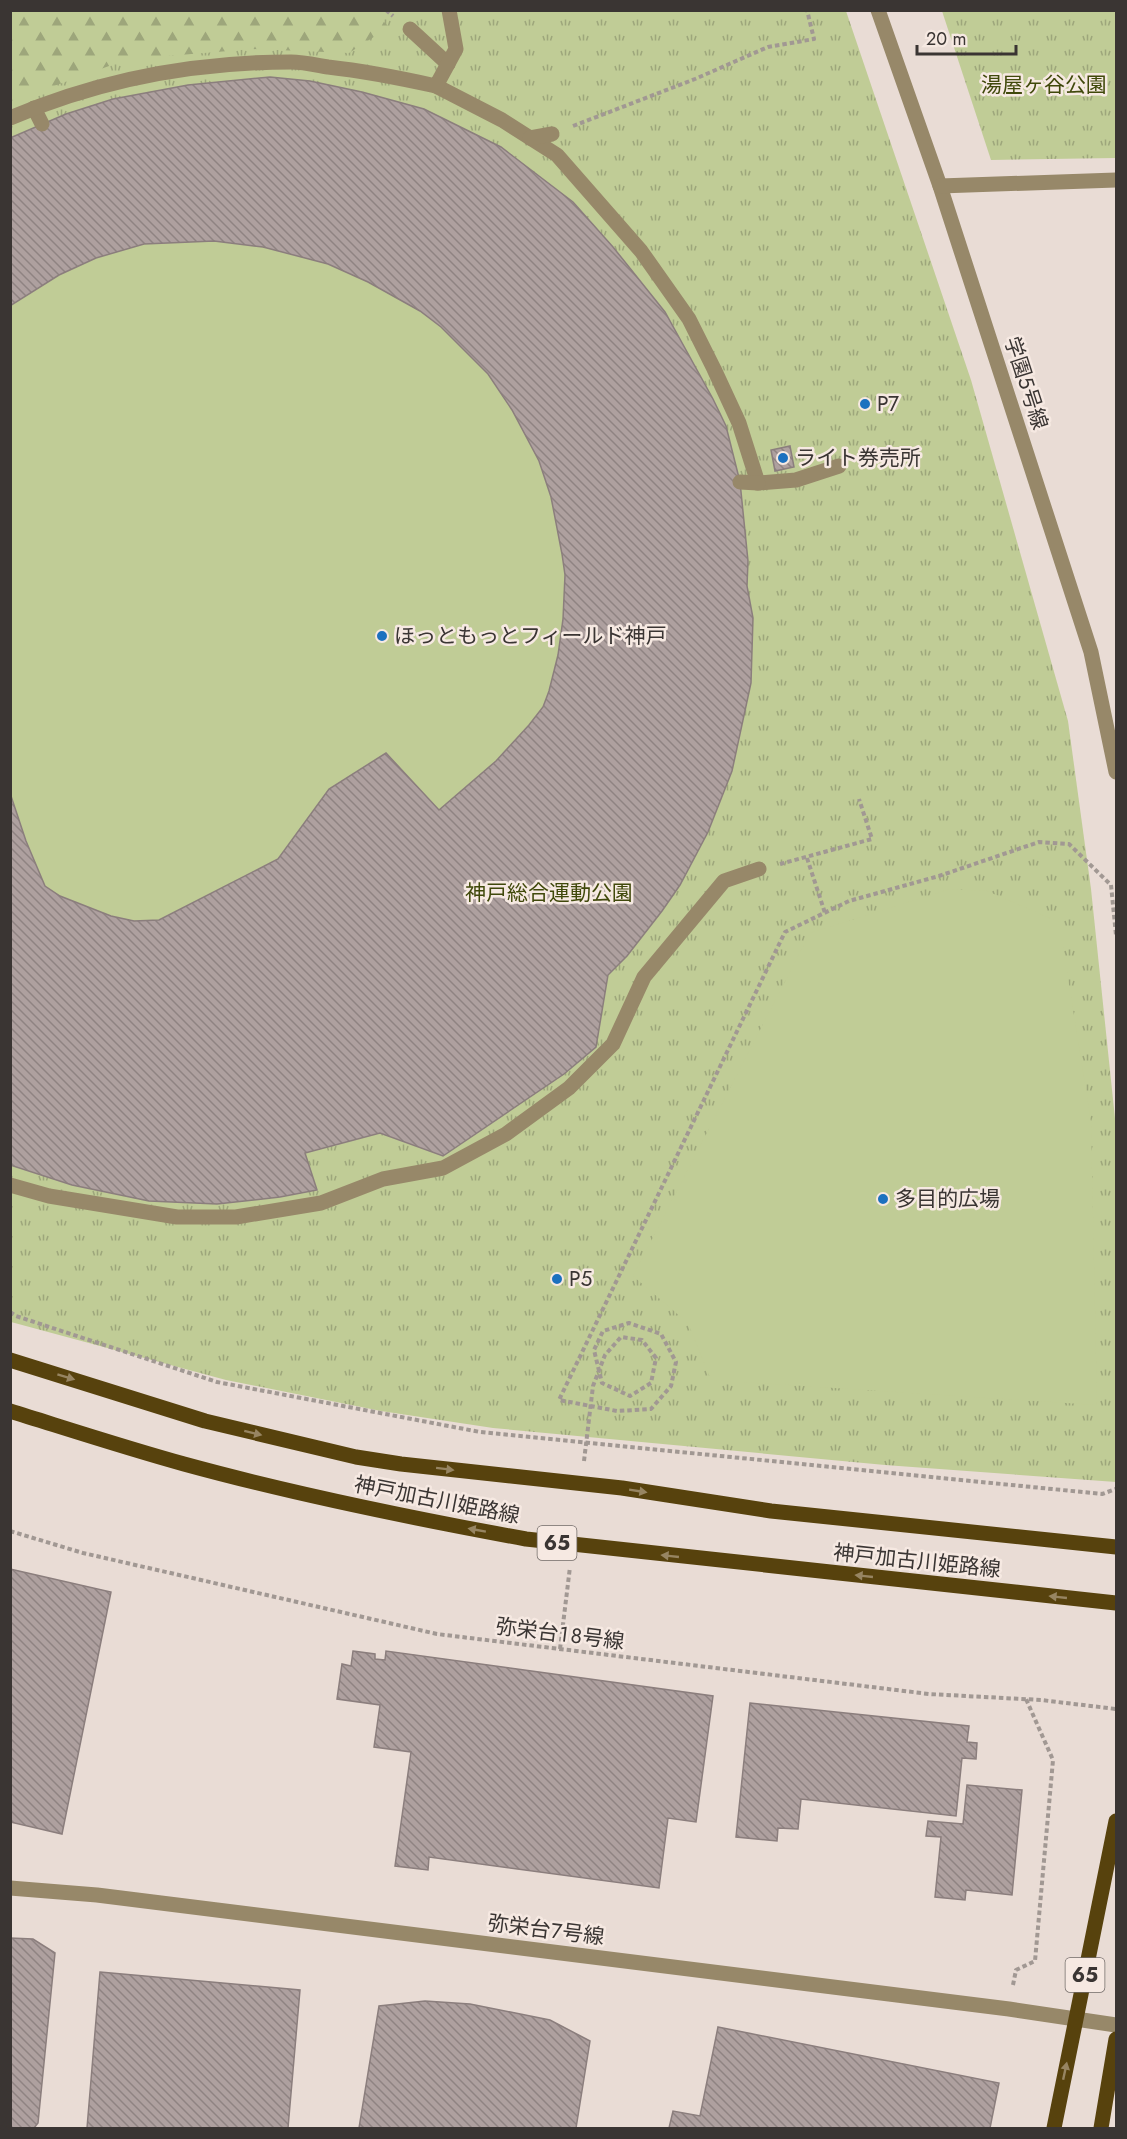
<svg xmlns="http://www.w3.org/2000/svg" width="1127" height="2139" font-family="Jost,'Noto Sans JP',sans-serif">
<defs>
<pattern id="grass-tufts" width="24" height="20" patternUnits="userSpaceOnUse" patternTransform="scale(1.5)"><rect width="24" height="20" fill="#c0cc96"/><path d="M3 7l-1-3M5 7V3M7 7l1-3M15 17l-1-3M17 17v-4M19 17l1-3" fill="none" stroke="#9da67b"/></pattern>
<pattern id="forest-firs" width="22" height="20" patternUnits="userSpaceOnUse" patternTransform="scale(1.5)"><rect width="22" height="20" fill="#c0cc96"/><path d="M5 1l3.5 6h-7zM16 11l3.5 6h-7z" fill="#9da67b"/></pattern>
<pattern id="building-back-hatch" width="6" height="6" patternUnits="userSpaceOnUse" patternTransform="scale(1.5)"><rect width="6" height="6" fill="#aea09f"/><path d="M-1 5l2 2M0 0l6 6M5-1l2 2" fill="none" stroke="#8f8382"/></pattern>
</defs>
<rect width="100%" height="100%" fill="#e9dcd5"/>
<g fill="url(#grass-tufts)">
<path d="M 10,11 L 846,11 L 971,380 L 1068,721 L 1091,889 L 1116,1128 L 1116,1482 L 885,1465 L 493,1428 L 381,1411 L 226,1380 L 11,1322 Z"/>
<path d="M 942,11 L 1116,11 L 1116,158 L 991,160 Z"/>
</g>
<path fill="url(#forest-firs)" d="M 373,11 L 389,27 L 349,53 L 253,49 L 167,56 L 120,62 L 32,94 L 11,104 L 11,11 Z"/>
<g fill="#c0cc96">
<path d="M 270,77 L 310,81 L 362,92 L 424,109 L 501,147 L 573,202 L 613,247 L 665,312 L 713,399 L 726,426 L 740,482 L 748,560 L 747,586 L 753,618 L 751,683 L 732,771 L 708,832 L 680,885 L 662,912 L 627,956 L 608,975 L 596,1047 L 564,1074 L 443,1156 L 380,1133 L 305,1153 L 317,1190 C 262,1201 205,1209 148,1201 C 101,1195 55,1180 11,1165 L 11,138 C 29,130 47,121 66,114 C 131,90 201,82 270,77 Z"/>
<path d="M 950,889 L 987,891 L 1059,922 L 1091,1122 L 1097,1405 L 711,1380 L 688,1323 L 633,1276 L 810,933 Z"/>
</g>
<g fill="url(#building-back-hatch)" stroke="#8b7e7d" stroke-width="1.5">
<path d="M 270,77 L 310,81 L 362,92 L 424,109 L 501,147 L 573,202 L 613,247 L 665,312 L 713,399 L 726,426 L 740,482 L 748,561 L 747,586 L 753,618 L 751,683 L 732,771 L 708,832 L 680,885 L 662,911 L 627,956 L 608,975 L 596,1047 L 564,1074 L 443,1156 L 380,1133 L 305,1153 L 317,1190 L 280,1197 L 217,1204 L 149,1201 L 72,1185 L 10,1165 L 10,793 L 26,841 L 45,886 L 60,896 L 111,916 L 134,921 L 159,920 L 278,859 L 329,789 L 386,753 L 439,810 L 496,761 L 529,725 L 543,707 L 549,691 L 558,655 L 563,619 L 565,575 L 562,554 L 551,497 L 539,461 L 512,410 L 488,374 L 441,327 L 420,311 L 368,282 L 328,264 L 263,247 L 214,241 L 144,244 L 96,258 L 59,275 L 10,306 L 10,138 L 66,114 L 113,99 L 188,85 Z"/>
<path d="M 790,446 L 794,467 L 775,471 L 771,450 Z"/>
<path d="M 10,1569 L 111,1592 L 62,1834 L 10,1822 Z"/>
<path d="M 353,1651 L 375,1654 L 375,1659 L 385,1660 L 386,1651 L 713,1696 L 696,1822 L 668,1818 L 659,1888 L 429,1857 L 428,1870 L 395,1866 L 411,1752 L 374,1747 L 380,1705 L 337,1699 L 342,1664 L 351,1666 Z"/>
<path d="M 750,1703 L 969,1726 L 967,1742 L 977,1743 L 976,1759 L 962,1758 L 956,1816 L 801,1799 L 798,1829 L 778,1828 L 777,1841 L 736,1837 Z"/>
<path d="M 967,1785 L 1022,1790 L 1012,1895 L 966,1890 L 965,1900 L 935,1897 L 941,1837 L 926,1836 L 928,1821 L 963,1824 Z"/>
<path d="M 10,1938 L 33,1939 L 55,1953 L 38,2123 L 34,2128 L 10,2128 Z"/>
<path d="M 100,1972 L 300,1990 L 288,2128 L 87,2128 Z"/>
<path d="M 425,2001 L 470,2004 L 550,2020 L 590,2041 L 576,2128 L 359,2128 L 379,2006 Z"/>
<path d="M 718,2027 L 999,2083 L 990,2128 L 669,2128 L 673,2111 L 700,2116 Z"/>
</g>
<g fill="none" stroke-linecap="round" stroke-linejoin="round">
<g stroke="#a19893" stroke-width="4" stroke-dasharray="4.5 3" stroke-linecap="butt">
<path d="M 386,10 L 393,16"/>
<path d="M 573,126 L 695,79 L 768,47 L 814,39 L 807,10"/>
<path d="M 807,858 L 825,913"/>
<path d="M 780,864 L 872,839 L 859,799"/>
<path d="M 10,1312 L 16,1316 L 217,1382 L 480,1432 L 1102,1494 L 1116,1489"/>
<path d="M 584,1461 L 593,1386 L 605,1355 L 621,1337 L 642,1340 L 656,1358 L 651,1383 L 630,1396 L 602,1383 L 594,1350 L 603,1331 L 629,1323 L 661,1334 L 676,1362 L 671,1386 L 651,1409 L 617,1411 L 559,1400 L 785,932 L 849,901 L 939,876 L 1039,842 L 1069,844 L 1111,885 L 1116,935"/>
<path d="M 10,1531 L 83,1553 L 437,1634 L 929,1694 L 1041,1700 L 1116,1709"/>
<path d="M 560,1649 L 570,1567"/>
<path d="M 1013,1985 L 1016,1970 L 1035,1961 L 1053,1760 L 1026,1699"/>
</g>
<g stroke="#978869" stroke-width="15">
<path d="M 878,10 L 940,186 L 1091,652 L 1116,772"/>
<path d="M 410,29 L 448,64"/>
<path d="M 436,86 L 502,120 L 557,155 L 641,251 L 689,319 L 714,369 L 739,423 L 758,483 L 796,480 L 839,466"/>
<path d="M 34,108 L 42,124"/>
<path d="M 10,118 C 99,80 195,62 291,62 C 303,62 316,65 328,67 C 364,71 400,78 436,86 L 456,49 L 449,10"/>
<path d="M 530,138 L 552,134"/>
<path d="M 940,186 L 1116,180"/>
<path d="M 740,482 L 758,483"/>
<path d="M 10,1185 L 49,1196 L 177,1217 L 236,1217 L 321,1203 L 383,1179 L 443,1168 L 506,1134 L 569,1088 L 613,1044 L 644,977 L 724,881 L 759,869"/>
<path d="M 10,1888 L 97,1895 L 1009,2009 L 1116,2025"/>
</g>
<g stroke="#57420d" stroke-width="15">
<path d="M 10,1360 L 205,1421 L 356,1457 L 401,1464 L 622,1488 L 771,1511 L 1116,1547"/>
<path d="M 10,1411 C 68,1429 126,1448 184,1464 C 297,1495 411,1518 526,1539 L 1116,1603"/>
<path d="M 1054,2128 L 1116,1821"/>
<path d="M 1101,2128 L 1116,2039"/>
</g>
</g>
<defs><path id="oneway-solid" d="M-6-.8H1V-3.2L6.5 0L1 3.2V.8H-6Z" transform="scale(1.5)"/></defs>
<g fill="#978562">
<use href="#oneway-solid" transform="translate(66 1377) rotate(17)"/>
<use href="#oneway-solid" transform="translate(253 1433) rotate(14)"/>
<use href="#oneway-solid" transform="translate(445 1469) rotate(7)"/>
<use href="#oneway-solid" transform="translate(638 1491) rotate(9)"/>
<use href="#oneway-solid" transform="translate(477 1530) rotate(-170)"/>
<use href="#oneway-solid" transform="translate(670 1556) rotate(-174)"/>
<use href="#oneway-solid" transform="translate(864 1576) rotate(-174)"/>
<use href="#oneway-solid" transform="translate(1058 1597) rotate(-174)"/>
<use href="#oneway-solid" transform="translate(1065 2071) rotate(-78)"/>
</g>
<g fill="#1c71bf" stroke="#f6e9e2" stroke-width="2">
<circle cx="865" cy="404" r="6"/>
<circle cx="783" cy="458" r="6"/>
<circle cx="382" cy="636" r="6"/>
<circle cx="883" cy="1199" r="6"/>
<circle cx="557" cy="1279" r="6"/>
</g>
<g text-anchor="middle" stroke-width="5" stroke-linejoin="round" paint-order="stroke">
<g fill="#f6e9e2" stroke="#726b68" stroke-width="1.5">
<rect x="537.5" y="1526" width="39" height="34" rx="4.5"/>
<rect x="1065.5" y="1958" width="39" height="34" rx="4.5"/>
</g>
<g font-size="20" font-weight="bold" fill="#3a3533">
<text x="557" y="1550">65</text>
<text x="1085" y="1982">65</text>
</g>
<g font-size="21" fill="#40490b" stroke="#f6e9e2">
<text x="1044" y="92">湯屋ヶ谷公園</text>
<text x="549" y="900">神戸総合運動公園</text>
</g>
<g font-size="21" fill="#3a3533" stroke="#f6e9e2">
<text transform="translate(1026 383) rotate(72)" y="7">学園５号線</text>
<text transform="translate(437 1500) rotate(11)" y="7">神戸加古川姫路線</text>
<text transform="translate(917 1561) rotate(6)" y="7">神戸加古川姫路線</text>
<text transform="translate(560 1634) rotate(7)" y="7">弥栄台１８号線</text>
<text transform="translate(546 1930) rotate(7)" y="7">弥栄台７号線</text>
</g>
<g font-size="21" fill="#3a3533" stroke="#f6e9e2" text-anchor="start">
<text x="877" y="411">P7</text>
<text x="795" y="465">ライト券売所</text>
<text x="394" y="643">ほっともっとフィールド神戸</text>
<text x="895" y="1206">多目的広場</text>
<text x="569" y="1286">P5</text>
</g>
</g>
<rect width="1127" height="2139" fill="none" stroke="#3a3533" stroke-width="24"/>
<path d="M917 45v9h99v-9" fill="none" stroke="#3a3533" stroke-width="3"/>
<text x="926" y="45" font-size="18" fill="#3a3533" stroke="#f6e9e2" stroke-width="4.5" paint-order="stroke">20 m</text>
</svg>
